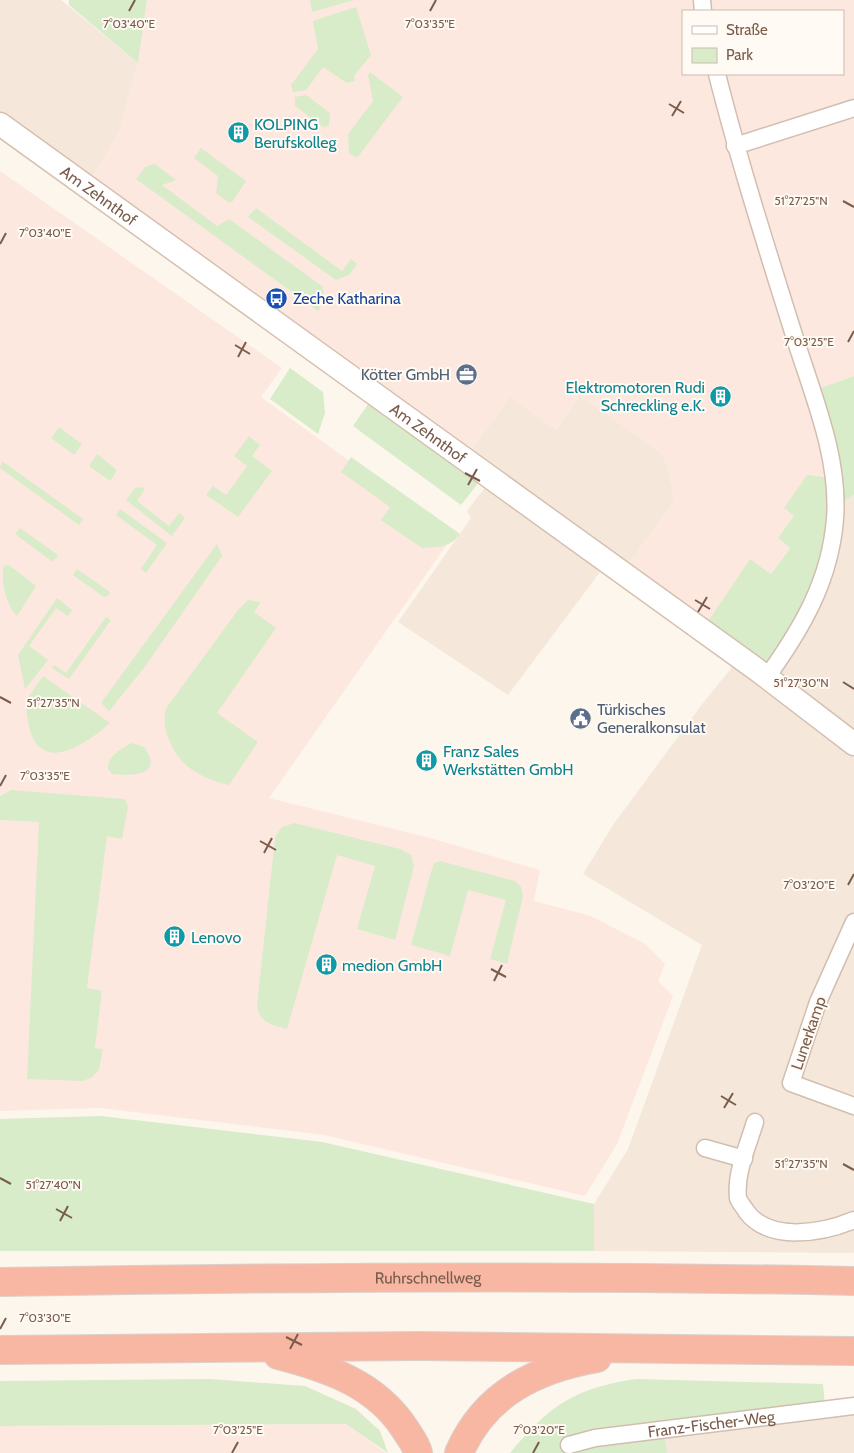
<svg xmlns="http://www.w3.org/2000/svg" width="854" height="1453" font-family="Cabin,sans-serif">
<rect width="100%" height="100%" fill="#fdf6ec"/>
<g fill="#f5e8da">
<path d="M 0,0 L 61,0 L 138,63 L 119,133 L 89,183 L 0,118 Z"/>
<path d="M 580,395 L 663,454 L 671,477 L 674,502 L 624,570 L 469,453 L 510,396 L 556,430 Z"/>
<path d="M 489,482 L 606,564 L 508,695 L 398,622 L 471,518 L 467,511 Z"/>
<path d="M 854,495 L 854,741 L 771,676 L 837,505 Z"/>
<path d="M 737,661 L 854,747 L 854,1253 L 594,1251 L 594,1204 L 628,1149 L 702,945 L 583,874 L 613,825 L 703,703 Z"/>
<path d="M 854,1403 L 854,1453 L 667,1453 L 664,1428 Z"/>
</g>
<g fill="#fde8e0">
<path d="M 147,0 L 700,0 L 701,11 L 683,11 L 683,74 L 716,74 L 833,478 L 794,516 L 779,538 L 790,547 L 771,574 L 750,559 L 704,627 L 624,570 L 674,502 L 671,477 L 663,454 L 580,395 L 556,430 L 510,396 L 469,453 L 89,183 L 119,133 L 138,63 Z"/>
<path d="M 703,0 L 854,0 L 854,376 L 812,391 L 718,74 L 843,74 L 843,11 L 704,11 Z"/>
<path d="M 0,171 L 282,368 L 261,397 L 453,536 L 269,798 L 430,838 L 540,870 L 534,901 L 591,916 L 645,944 L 665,964 L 658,981 L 673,996 L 617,1144 L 585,1196 L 324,1135 L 100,1108 L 0,1111 Z"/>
<path d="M 347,1424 L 386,1453 L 0,1453 L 0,1426 Z"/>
</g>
<g fill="#d8ecc9">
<path d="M 69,0 L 147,0 L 138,63 L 69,5 Z"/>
<path d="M 310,0 L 354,0 L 312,12 Z"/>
<path d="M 356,7 L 371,55 L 354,76 L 355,81 L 347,83 L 323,67 L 306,90 L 293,92 L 291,85 L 318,49 L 313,21 Z"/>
<path d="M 370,72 L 403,97 L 357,158 L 349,153 L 348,134 L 373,101 L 368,75 Z"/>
<path d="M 306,95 L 330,113 L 329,126 L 323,127 L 295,106 L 295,97 Z"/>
<path d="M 201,148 L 246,181 L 232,202 L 228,202 L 216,193 L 218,176 L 194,158 Z"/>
<path d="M 155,164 L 176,180 L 162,185 L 217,226 L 229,219 L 322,286 C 325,296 324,302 318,311 L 136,179 L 145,167 Z"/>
<path d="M 256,208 L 342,271 L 351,259 L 357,264 L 349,275 L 336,280 L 248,217 Z"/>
<path d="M 290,368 L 323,392 L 325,413 L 318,434 L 270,399 Z"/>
<path d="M 854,376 L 854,495 L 837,505 L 812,391 Z"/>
<path d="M 373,397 L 483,477 L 461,505 L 353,426 Z"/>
<path d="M 59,427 L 82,444 L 74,455 L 51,438 Z"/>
<path d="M 249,436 L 260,445 L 252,456 L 272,471 L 238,517 L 206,495 L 213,486 L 226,495 L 247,466 L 234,456 Z"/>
<path d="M 97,454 L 117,470 L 110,481 L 89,466 Z"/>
<path d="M 351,457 L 460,534 C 450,548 438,547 422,548 L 381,520 L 390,507 L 341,472 Z"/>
<path d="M 2,461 L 83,519 L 79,525 L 0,468 Z"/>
<path d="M 807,475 L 833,478 L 834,518 L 813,599 L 766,672 L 704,627 L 750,559 L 771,574 L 790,548 L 778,538 L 794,516 L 784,508 Z"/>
<path d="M 142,487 L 145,489 L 137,501 L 169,526 L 179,513 L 185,518 L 172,536 L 126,500 L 135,488 Z"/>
<path d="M 120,509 L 167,543 L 146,573 L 141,569 L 157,545 L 116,515 Z"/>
<path d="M 20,528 L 58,555 L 53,562 L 15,534 Z"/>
<path d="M 217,544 L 222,556 L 144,668 L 109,711 L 101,703 Z"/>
<path d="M 9,565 L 36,586 L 17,616 C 6,606 0,579 4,566 Z"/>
<path d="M 77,569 L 110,592 L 108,596 L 104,597 L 73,575 Z"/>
<path d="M 57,598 L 72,610 L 68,616 L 56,608 L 29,646 L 48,660 L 25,689 L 18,655 Z"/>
<path d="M 248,600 L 261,602 L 254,612 L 276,628 L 217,713 L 258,742 L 229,785 C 200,778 178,766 168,737 C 164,727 163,716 167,707 L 238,610 Z"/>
<path d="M 106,617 L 111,620 L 69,679 L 52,668 L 54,665 L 66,673 Z"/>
<path d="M 43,676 L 110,723 C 92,739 48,773 32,736 C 28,726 27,713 25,702 Z"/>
<path d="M 132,743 L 144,747 C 165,776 132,776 112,774 L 108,769 C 107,756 122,748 132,743 Z"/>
<path d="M 11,790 L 125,799 L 128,807 L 122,839 L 107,836 L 87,988 L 102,991 L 95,1048 L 103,1049 L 99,1070 L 91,1078 L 82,1081 L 27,1079 L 39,822 L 0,820 L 0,796 Z"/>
<path d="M 294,823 L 400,849 L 411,855 L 414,866 L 395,940 L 357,929 L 375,866 L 337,855 L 287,1029 C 273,1025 260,1024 257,1006 L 275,837 L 282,827 Z"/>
<path d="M 440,861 L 515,881 L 521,887 L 523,896 L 507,964 L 490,959 L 506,900 L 468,890 L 450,956 L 411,945 L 431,872 L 434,863 Z"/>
<path d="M 101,1116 L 322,1142 L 594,1204 L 594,1251 L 0,1251 L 0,1119 Z"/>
<path d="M 210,1379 L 305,1386 L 356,1409 L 380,1431 L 388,1453 L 346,1424 L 0,1426 L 0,1381 Z"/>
<path d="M 636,1379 L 823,1384 L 825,1405 L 664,1428 L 667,1453 L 510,1453 C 549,1406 574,1388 636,1379 Z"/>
</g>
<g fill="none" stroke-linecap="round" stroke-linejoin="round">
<defs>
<g id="street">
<path d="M 702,0 L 703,11"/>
<path d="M 717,74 C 739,161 766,246 793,332 C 811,391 840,456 835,519 C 830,581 802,628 767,677"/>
<path d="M 735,146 L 854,108"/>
<path d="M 854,922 L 818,1002 L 791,1083 L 854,1106"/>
<path d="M 755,1122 C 748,1146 735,1173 738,1198 C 739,1202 744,1207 746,1211 C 769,1243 823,1233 854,1220"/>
<path d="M 705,1148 L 744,1159"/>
<path id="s1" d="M 569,1445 L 595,1438 L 854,1406"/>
</g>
<g id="secondary">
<path id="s2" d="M 0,124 L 756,669 L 854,744"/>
</g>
<g id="highway">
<path id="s3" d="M 0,1282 C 285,1277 569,1275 854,1281"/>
<path d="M 0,1350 L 418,1346 L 854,1351"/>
<path d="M 278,1355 C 328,1368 376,1384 405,1429 C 410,1437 416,1444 418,1453"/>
<path d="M 459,1453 C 485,1393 536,1369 597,1358"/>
</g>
</defs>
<use href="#street" stroke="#d1beb0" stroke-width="19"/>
<use href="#secondary" stroke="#d6c0b0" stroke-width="25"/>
<use href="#highway" stroke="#dad1cd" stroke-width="30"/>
<use href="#street" stroke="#fff" stroke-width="16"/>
<use href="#secondary" stroke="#fff" stroke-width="22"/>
<use href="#highway" stroke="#f7b7a3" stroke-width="28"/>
</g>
<path fill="none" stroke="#7a5c4d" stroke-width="2" d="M 129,11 L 135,0M 430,11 L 436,0M 669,104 L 684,113M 672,116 L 681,101M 843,201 L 854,207M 0,244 L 6,233M 848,342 L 854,331M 235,345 L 250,354M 238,357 L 246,342M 465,473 L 480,481M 468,485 L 477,469M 695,600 L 710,609M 698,612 L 707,597M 843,682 L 854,689M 0,697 L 11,703M 0,786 L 6,775M 260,841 L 276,850M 264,853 L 272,838M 848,885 L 854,874M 491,969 L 506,977M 494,981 L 502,965M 721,1096 L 736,1105M 724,1108 L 733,1093M 843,1164 L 854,1170M 0,1178 L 11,1184M 56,1209 L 72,1218M 60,1221 L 68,1206M 0,1329 L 6,1318M 286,1337 L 302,1345M 290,1349 L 298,1334M 232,1453 L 238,1442M 533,1453 L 539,1442"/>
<defs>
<symbol id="building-disc" viewBox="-11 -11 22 22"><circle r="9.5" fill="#0f9aa8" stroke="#fffaf3"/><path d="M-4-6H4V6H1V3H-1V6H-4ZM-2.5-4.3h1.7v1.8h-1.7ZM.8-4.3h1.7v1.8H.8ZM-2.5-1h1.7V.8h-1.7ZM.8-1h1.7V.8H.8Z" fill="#fff"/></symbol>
<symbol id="bus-disc" viewBox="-11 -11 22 22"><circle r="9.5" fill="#1a4fb4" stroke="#fffaf3"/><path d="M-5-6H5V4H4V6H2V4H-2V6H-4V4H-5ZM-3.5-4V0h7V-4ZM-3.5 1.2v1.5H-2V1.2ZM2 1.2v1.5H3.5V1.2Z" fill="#fff"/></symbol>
<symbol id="office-disc" viewBox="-11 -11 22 22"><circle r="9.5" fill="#5c6f8a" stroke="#fffaf3"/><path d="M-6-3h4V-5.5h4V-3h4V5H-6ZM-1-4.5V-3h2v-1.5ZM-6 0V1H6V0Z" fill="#fff"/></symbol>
<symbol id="civic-disc" viewBox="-11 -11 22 22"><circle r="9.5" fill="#5c6f8a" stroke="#fffaf3"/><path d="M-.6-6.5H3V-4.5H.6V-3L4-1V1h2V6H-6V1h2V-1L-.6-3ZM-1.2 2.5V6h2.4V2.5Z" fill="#fff"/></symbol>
</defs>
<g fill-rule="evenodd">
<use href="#building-disc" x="226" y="120" width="25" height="25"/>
<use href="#bus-disc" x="264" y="286" width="25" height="25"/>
<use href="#office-disc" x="454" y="362" width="25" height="25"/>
<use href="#building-disc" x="708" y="384" width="25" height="25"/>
<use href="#civic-disc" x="568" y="706" width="25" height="25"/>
<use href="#building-disc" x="414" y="748" width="25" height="25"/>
<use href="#building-disc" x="162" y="924" width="25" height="25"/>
<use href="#building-disc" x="314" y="952" width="25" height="25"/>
</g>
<g text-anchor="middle" stroke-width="4" stroke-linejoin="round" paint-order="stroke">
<g font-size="16" fill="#0d838f" stroke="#fffaf3" text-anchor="start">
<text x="254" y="130">KOLPING<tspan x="254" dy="18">Berufskolleg</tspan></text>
<text x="705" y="393" text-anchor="end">Elektromotoren Rudi<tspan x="705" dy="18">Schreckling e.K.</tspan></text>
<text x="443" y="757">Franz Sales<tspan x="443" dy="18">Werkstätten GmbH</tspan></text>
<text x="191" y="943">Lenovo</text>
<text x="342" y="971">medion GmbH</text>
</g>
<g font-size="16" fill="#7a5c4d" stroke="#fffaf3">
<text dy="6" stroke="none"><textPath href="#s2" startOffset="122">Am Zehnthof</textPath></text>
<text dy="6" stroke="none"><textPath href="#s2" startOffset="528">Am Zehnthof</textPath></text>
<text transform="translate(808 1033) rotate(-71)" y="6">Lunerkamp</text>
<text dy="6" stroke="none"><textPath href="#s3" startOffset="428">Ruhrschnellweg</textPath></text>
<text dy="6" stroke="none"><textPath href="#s1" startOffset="144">Franz-Fischer-Weg</textPath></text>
</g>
<g font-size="16" fill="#164399" stroke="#fffaf3" text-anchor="start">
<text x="293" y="304">Zeche Katharina</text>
</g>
<g font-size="16" fill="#4e5e75" stroke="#fffaf3" text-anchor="end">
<text x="450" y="380">Kötter GmbH</text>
<text x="597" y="715" text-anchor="start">Türkisches<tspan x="597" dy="18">Generalkonsulat</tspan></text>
</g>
</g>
<g font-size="12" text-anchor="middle" fill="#7a5c4d" stroke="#fffaf3" stroke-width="4" stroke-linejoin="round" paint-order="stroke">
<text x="129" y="28">7°03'40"E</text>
<text x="430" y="28">7°03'35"E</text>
<text x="801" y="205">51°27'25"N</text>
<text x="45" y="237">7°03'40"E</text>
<text x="809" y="346">7°03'25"E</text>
<text x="801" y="687">51°27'30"N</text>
<text x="53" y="707">51°27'35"N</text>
<text x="45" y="780">7°03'35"E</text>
<text x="809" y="889">7°03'20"E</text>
<text x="801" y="1168">51°27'35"N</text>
<text x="53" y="1189">51°27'40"N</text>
<text x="45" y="1322">7°03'30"E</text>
<text x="238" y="1434">7°03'25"E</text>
<text x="539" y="1434">7°03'20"E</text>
</g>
<rect x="682" y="10" width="162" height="65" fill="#fffaf3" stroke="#cabbb1"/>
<rect x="692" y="26" width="25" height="8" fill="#ffffff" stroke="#cabbb1"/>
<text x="726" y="35" font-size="15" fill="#7a5c4d">Straße</text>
<rect x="692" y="48" width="25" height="15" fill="#d8ecc9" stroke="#cabbb1"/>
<text x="726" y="60" font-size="15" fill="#7a5c4d">Park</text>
</svg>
